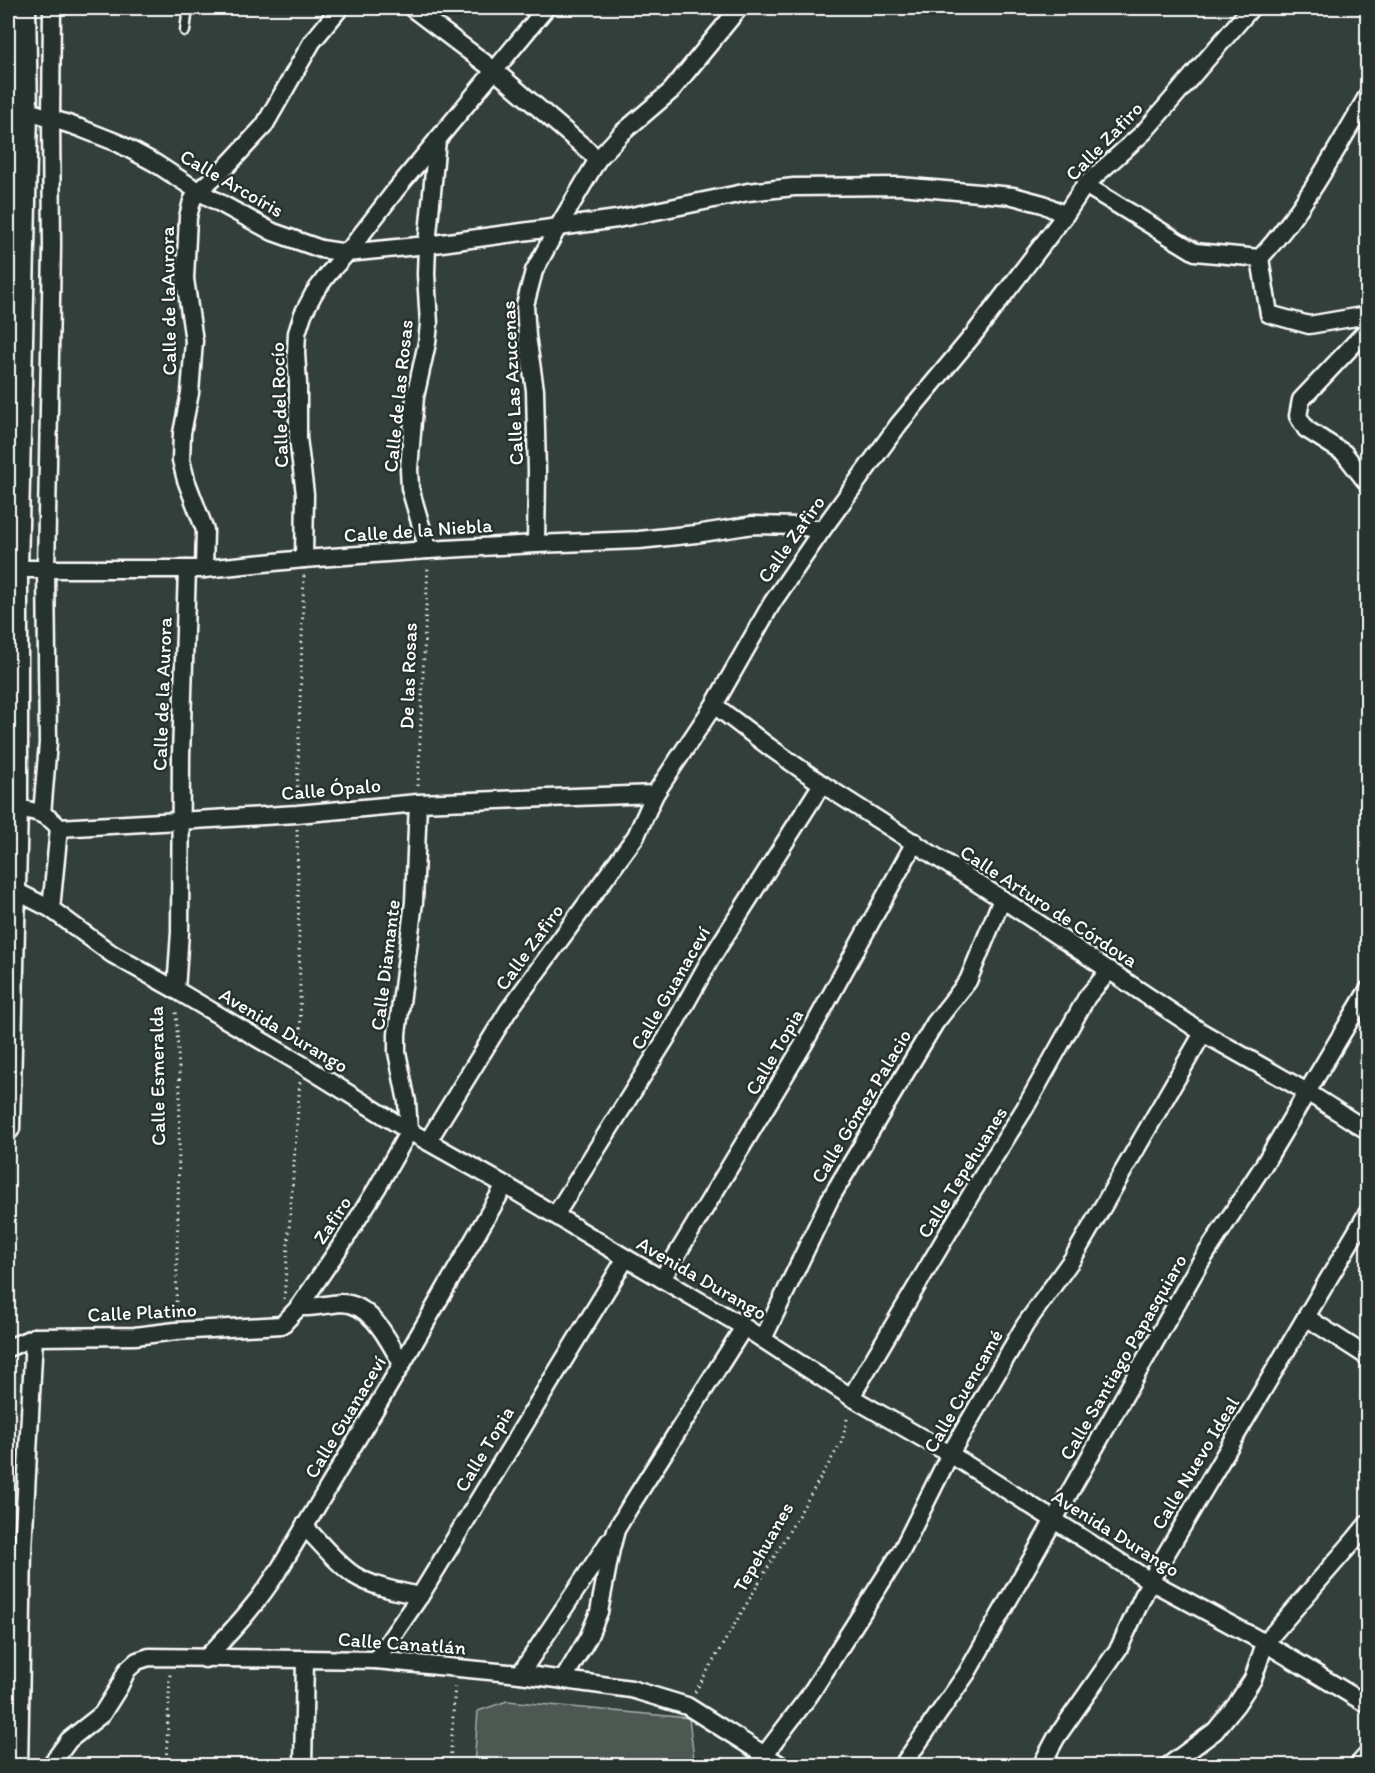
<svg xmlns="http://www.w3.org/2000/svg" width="1375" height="1773" font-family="Itim,sans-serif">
<rect width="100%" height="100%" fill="#333f3a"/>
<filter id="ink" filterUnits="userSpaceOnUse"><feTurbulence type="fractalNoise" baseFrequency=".0167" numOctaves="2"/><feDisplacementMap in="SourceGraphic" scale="12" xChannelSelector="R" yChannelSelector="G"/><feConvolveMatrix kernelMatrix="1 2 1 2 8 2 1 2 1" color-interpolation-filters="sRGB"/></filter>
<g filter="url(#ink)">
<path fill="#4d5853" stroke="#a6aca9" stroke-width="1.5" d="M 507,1701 L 689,1718 L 694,1759 L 692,1765 L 474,1765 L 478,1711 Z"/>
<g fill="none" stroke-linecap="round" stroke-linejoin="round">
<defs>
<path id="lane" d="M 185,31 L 188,8"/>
<g id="street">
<path d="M 412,8 L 494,70 L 598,159"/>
<path d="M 26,110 L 80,128 L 118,143 L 155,163 L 198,191 L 273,232 L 321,249 L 347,253 L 427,245 L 617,219 L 748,192 L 794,187 L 900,186 L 1013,196 L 1043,204 L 1065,215"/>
<path d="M 1085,185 L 1195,252 L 1260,258 L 1269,314 L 1309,325 L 1368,315"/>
<path d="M 1260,258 C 1304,210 1335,152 1368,95"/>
<path d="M 1368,329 L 1301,400 L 1298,416 L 1306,429 L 1344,453 L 1368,484"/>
<path d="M 536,544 L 537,472 L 535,390 L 527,336 L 525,305 L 534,271 L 558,227 L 598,159 L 622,133 L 671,91 L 739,8"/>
<path d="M 428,550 L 410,488 L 409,469 L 415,397 L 427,343 L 429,324 L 426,274 L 427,245 L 437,140"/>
<path d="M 304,559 L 305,494 L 298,438 L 298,384 L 296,353 L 297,333 L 303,314 L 314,293 L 329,273 L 347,253 L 395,191 L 546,8"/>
<path d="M 8,569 L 204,569 L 304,559 L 428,550 L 536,544 L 639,540 L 696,534 L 753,525 L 799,526 L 822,530"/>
<path d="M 204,569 L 205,530 L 186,480 L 181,460 L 182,433 L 190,393 L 194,341 L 185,279 L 188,217 L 192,201 L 198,191 L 226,167 L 264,126 L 312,42 L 340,8"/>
<path d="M 714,705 L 768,746 L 822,784 L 1002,899 L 1203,1033 L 1307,1092 L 1368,1131"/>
<path d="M 16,808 C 34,811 48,813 59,828 L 297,814 L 418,803 L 655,794"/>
<path d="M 42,814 L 48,743 L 46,570 L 52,247 L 51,118 L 52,8"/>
<path d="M 8,887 L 51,909 L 112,954 L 176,990 L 301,1064 L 409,1131 L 505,1185 L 626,1258 L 744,1327 L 851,1397 L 950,1454 L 1150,1581 L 1265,1643 L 1368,1705"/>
<path d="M 51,909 L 59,828"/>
<path d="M 176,990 L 180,932 L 181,756 L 187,569"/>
<path d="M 428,1141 L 508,1011 L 636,836 L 655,794 L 714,705 L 772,603 L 822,530 L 899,424 L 974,334 L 1065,215 L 1085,185 L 1144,132 L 1251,8"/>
<path d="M 556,1214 L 667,1037 L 710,960 L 822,784"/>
<path d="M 662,1279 L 805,1042 L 915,842"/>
<path d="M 299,1307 C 315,1308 327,1304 341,1303 C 372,1303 389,1342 402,1364"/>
<path d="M 1306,1317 L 1368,1357"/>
<path d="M 763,1339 L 830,1199 L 935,1023 L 968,981 L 1002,899"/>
<path d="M 8,1348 L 34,1337 L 135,1336 L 176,1331 L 282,1325 L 299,1307 L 344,1241 L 377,1188 L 409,1131 L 407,1102 L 397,1052 L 397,1034 L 414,902 L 418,803"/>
<path d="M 851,1397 L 973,1191 L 1025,1108 L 1087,997 L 1110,970"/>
<path d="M 304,1526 C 319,1541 336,1563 354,1575 C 373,1587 397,1591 420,1596"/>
<path d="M 205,1659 C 234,1629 258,1603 280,1568 L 402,1364 L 505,1185"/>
<path d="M 376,1660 L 420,1596 L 626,1258"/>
<path d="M 520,1674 L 609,1541"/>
<path d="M 563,1680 L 588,1638 L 599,1612 L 611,1549 L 616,1530 L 629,1508 L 744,1327"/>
<path d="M 19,1766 L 23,1550 L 34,1337"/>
<path d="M 50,1766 L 69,1740 L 102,1714 L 119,1687 L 127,1670 L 137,1661 L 149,1657 L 376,1660 L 520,1674 L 631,1689 L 687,1706 L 782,1766"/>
<path d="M 303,1766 L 305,1659"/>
<path d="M 756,1766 L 809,1696 L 902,1550 L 950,1454 L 1014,1344 L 1025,1325 L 1073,1258 L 1203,1033"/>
<path d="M 902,1766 L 967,1673 L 1198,1266 L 1263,1166 L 1368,990"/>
<path d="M 1041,1766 L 1056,1738 L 1119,1648 L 1150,1581 L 1368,1212"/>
<path d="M 1168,1766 L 1215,1731 L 1236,1705 L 1253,1679 L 1265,1643 L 1355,1539 L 1368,1523"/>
<path d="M 1357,1766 L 1368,1754"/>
</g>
<path id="secondary" d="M 8,1128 L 16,808 L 16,570 L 26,110 L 24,8"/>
</defs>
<use href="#lane" stroke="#fff" stroke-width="13"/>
<use href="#street" stroke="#fff" stroke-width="21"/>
<use href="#secondary" stroke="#fff" stroke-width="27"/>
<g stroke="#fff" stroke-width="3" stroke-dasharray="1.5 4.5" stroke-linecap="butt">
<path d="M 418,786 L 428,565"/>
<path d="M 297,799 L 304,574"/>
<path d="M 297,829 L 301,1045"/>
<path d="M 284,1299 L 300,1081"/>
<path d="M 176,1314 L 180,1093 L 176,1009"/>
<path d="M 695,1692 L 842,1441 L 848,1415"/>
<path d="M 166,1766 L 170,1674"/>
<path d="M 450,1766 L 455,1683"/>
</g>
<use href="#lane" stroke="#26332d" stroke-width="8"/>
<use href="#street" stroke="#26332d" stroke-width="16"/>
<use href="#secondary" stroke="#26332d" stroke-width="22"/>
</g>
</g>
<g text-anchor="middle" stroke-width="5" stroke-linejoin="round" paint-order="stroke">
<g font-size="20" fill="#fff" stroke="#26332d">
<text transform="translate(1104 141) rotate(-46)" y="7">Calle Zafiro</text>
<text transform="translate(232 183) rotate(30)" y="7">Calle Arcoíris</text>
<text transform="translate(168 301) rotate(-91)" y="7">Calle de laAurora</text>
<text transform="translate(512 383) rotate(-93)" y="7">Calle Las Azucenas</text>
<text transform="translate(398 396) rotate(-84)" y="7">Calle de las Rosas</text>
<text transform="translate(279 405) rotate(-92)" y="7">Calle del Rocío</text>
<text transform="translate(418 530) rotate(-4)" y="7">Calle de la Niebla</text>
<text transform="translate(791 539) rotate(-55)" y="7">Calle Zafiro</text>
<text transform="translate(408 676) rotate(-88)" y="7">De las Rosas</text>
<text transform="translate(162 694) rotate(-88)" y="7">Calle de la Aurora</text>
<text transform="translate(331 789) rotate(-5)" y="7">Calle Ópalo</text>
<text transform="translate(1049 906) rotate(33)" y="7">Calle Arturo de Córdova</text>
<text transform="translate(529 947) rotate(-54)" y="7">Calle Zafiro</text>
<text transform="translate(385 965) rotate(-83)" y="7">Calle Diamante</text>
<text transform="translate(670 988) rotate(-60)" y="7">Calle Guanaceví</text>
<text transform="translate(284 1030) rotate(31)" y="7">Avenida Durango</text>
<text transform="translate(774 1052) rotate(-60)" y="7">Calle Topia</text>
<text transform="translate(157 1076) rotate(-91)" y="7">Calle Esmeralda</text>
<text transform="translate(861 1106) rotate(-59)" y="7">Calle Gómez Palacio</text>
<text transform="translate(962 1172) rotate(-58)" y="7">Calle Tepehuanes</text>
<text transform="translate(332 1220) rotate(-57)" y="7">Zafiro</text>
<text transform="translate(702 1278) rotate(30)" y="7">Avenida Durango</text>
<text transform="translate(142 1312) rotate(-3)" y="7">Calle Platino</text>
<text transform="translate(1123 1357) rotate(-60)" y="7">Calle Santiago Papasquiaro</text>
<text transform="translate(963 1391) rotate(-60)" y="7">Calle Cuencamé</text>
<text transform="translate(345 1417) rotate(-59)" y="7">Calle Guanaceví</text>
<text transform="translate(484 1449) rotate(-59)" y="7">Calle Topia</text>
<text transform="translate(1195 1463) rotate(-59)" y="7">Calle Nuevo Ideal</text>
<text transform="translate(1116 1533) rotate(32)" y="7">Avenida Durango</text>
<text transform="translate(763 1547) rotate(-60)" y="7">Tepehuanes</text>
<text transform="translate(402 1643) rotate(4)" y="7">Calle Canatlán</text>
</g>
</g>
<rect width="1375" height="1773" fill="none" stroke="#26332d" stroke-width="30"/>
<rect x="15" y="15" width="1345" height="1743" fill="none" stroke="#fff" stroke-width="2" filter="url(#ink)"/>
</svg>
